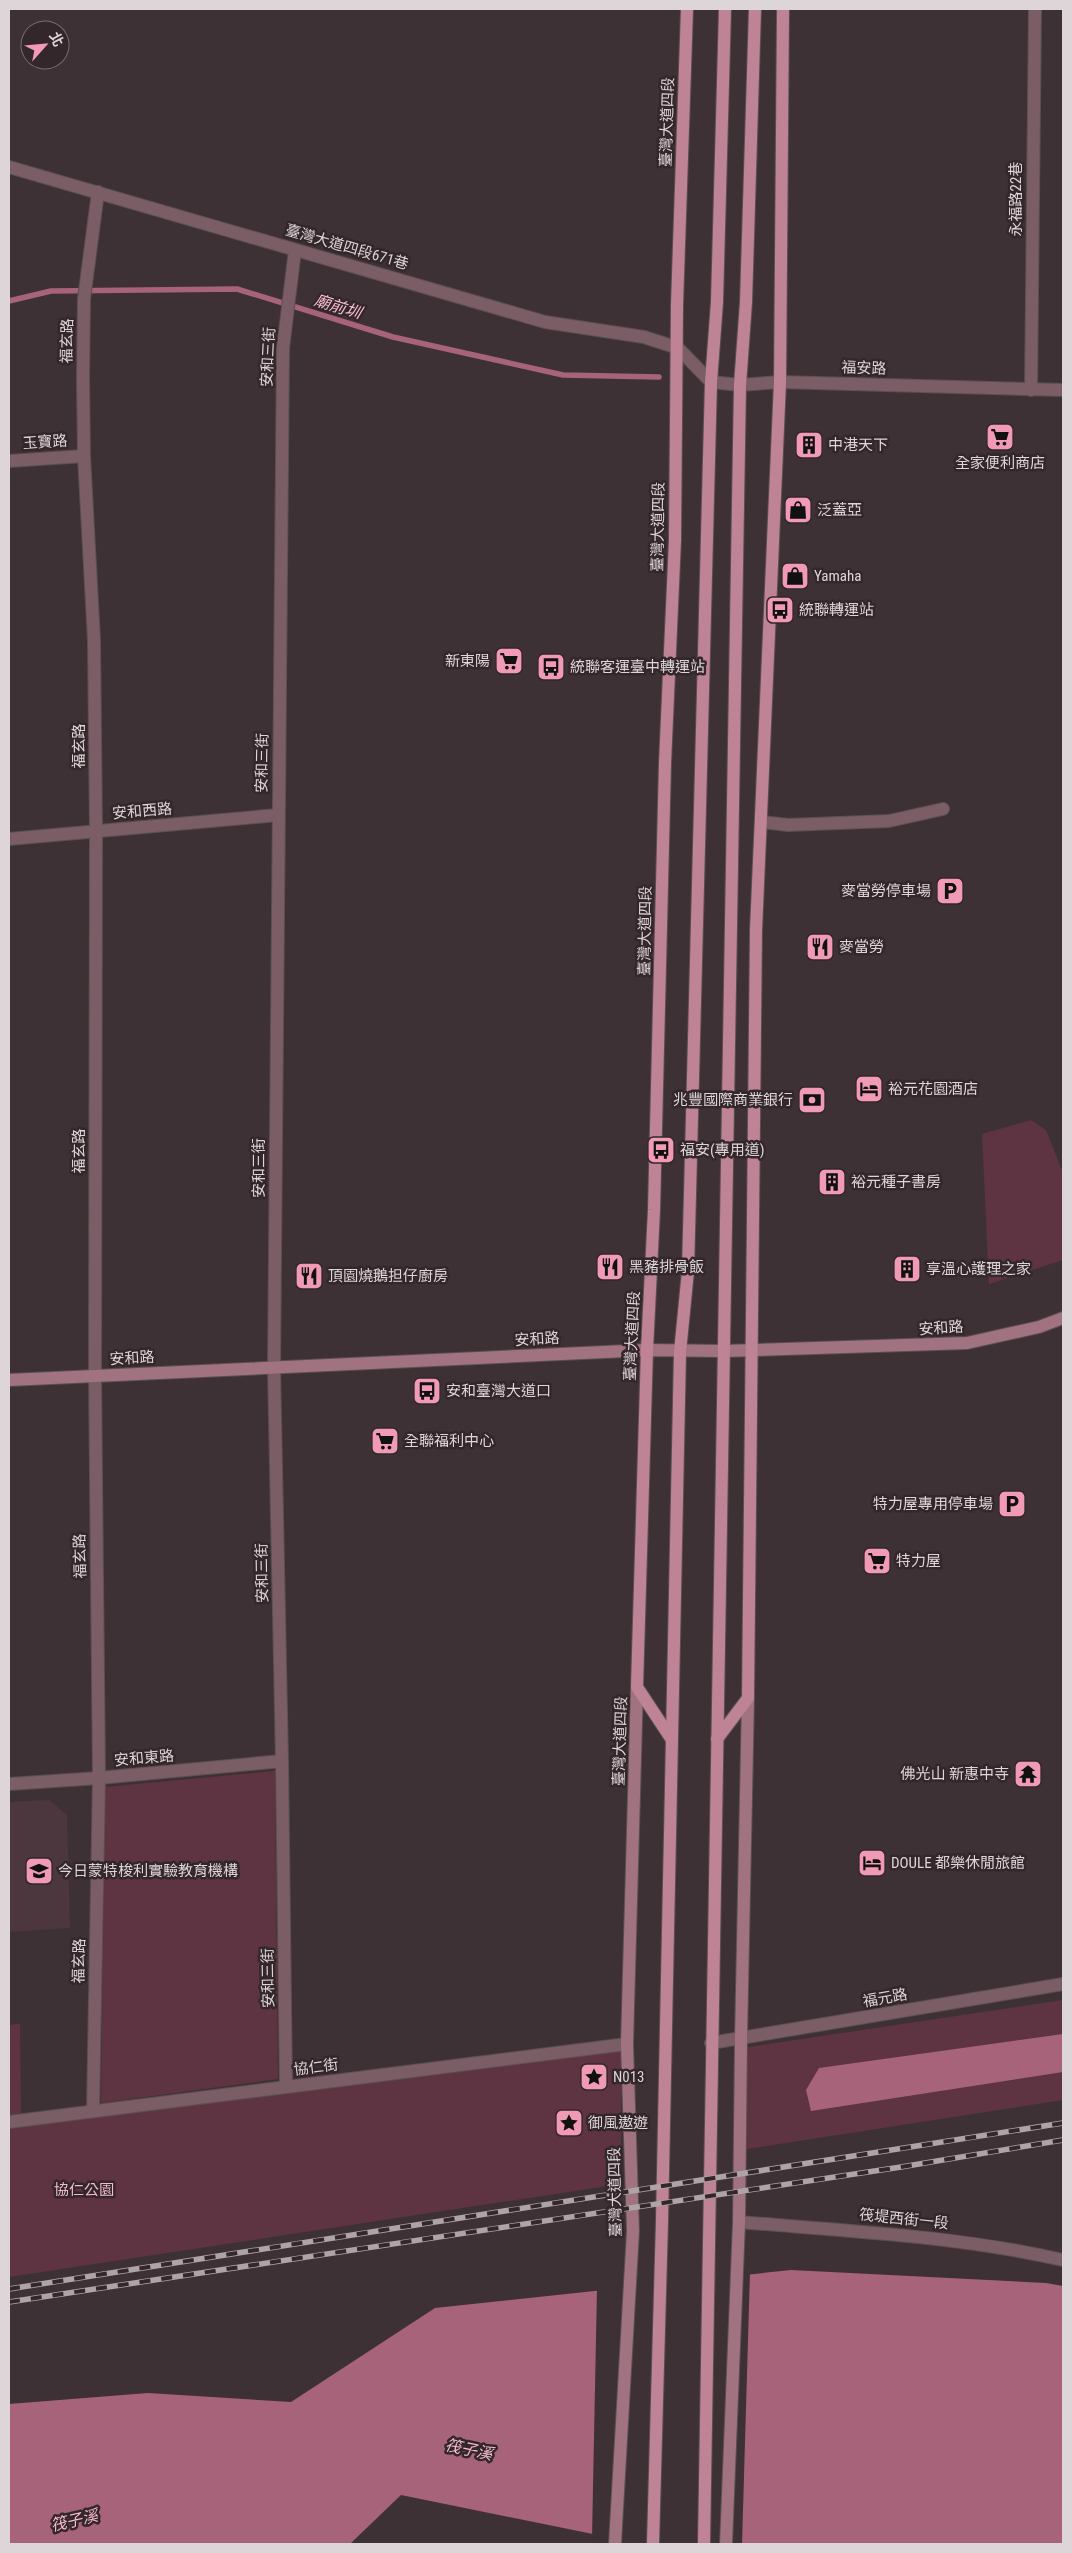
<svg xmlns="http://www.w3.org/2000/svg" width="1072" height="2553" font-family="'Roboto Condensed','Noto Sans TC',sans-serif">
<rect width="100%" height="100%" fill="#3e3135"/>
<path fill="#4c373e" d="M 49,1800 L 67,1815 L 70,1928 L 9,1932 L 9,1802 Z"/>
<g fill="#5e3442">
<path d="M 1031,1120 L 1046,1130 L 1063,1173 L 1063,1260 L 989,1284 L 982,1134 Z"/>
<path d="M 275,1771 L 278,2079 L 101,2103 L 105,1787 Z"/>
<path d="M 1063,2000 L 1063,2100 L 741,2150 L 742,2048 Z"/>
<path d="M 20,2024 L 21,2115 L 9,2116 L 9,2025 Z"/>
<path d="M 621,2048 L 621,2184 L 9,2277 L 9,2124 Z"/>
</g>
<g fill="#a6637a">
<path d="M 1063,2034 L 1063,2072 L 811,2111 L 806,2090 L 819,2068 Z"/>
<path d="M 791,2270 L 1046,2283 L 1063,2286 L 1063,2544 L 642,2544 L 401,2495 L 350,2544 L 9,2544 L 9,2404 L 148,2393 L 291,2402 L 435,2308 Z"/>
</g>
<path fill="#3e3135" d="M 750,2272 L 742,2544 L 630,2544 L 592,2537 L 597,2288 Z"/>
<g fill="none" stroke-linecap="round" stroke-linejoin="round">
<path stroke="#a6637a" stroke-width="5.5" d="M 9,301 L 51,291 L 237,289 L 393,337 L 563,375 L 659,377"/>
<defs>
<g id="street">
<path d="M 9,167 L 545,322 L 644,337 L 678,348 L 711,382 L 740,385 L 780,382 L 1063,390"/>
<path d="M 1031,390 L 1035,9"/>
<path d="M 9,461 L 84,456"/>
<path d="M 762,822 L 788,825 L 889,821 L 943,809"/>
<path d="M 9,839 L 278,815"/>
<path d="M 9,1784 L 99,1778 L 282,1761"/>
<path d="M 711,2043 L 1063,1984"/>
<path d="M 286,2087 L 282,1761 L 274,1368 L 283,348 L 295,250"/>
<path d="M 93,2111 L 99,1778 L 95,1376 L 96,831 L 94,640 L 84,456 L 83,379 L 84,299 L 98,192"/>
<path d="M 9,2122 L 627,2044"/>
<path d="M 739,2222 C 848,2231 957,2236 1063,2260"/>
</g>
<g id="secondary">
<path d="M 9,1380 L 647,1350 L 724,1351 L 967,1343 L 1039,1327 L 1063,1318"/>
<path d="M 615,2544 L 633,2231 L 627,2044 L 637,1687"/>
<path d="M 726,2544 L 739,2222 L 741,2039 L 748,1698"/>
</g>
<g id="primary">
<path d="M 717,1739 L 748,1698 L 756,930 L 780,382 L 783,9"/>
<path d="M 672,1740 L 637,1687 L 647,1350 L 654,1210 L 665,763 L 675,540 L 677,305 L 687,9"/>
<path d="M 653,2544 L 662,2221 L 680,1352 L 688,1271 L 711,382 L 717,302 L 725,9"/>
<path d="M 704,2544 L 740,385 L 746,302 L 755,9"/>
</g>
</defs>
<use href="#street" stroke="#5b4f52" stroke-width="14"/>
<use href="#secondary" stroke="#5b4f52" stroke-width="14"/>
<use href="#primary" stroke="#5b4f52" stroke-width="14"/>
<use href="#street" stroke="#7b5d66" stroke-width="12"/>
<use href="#secondary" stroke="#a17381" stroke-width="12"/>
<use href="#primary" stroke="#bf8396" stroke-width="12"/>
<defs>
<g id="rail">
<path d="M 9,2289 L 1063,2123"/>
<path d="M 9,2302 L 901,2167 L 1063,2140"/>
</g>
</defs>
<use href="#rail" stroke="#aea4a7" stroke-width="5.5"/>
<use href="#rail" stroke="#34272b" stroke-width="4" stroke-dasharray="11" stroke-linecap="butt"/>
</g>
<defs>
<symbol id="supermarket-square" viewBox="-11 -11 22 22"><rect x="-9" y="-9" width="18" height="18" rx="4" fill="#f09ab6" stroke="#34272b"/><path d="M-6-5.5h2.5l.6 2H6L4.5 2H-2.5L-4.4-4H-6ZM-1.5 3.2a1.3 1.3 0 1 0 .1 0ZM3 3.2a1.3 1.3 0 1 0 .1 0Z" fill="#111"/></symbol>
<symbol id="building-square" viewBox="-11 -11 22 22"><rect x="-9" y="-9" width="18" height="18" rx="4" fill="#f09ab6" stroke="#34272b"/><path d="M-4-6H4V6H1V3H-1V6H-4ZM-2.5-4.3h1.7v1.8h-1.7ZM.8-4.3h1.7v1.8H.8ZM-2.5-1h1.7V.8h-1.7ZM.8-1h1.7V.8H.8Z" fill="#111"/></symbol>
<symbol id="shop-square" viewBox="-11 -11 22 22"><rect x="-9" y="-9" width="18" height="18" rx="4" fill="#f09ab6" stroke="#34272b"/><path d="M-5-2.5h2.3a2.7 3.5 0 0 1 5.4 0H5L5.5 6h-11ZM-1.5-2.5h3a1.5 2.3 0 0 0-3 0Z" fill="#111"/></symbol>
<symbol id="bus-square" viewBox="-11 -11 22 22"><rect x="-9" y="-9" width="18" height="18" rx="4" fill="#f09ab6" stroke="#34272b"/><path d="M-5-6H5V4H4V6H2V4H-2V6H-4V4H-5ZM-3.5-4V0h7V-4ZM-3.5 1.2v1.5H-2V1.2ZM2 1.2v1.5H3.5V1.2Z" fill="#111"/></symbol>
<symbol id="parking-square" viewBox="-11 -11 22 22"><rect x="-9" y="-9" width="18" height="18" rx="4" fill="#f09ab6" stroke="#34272b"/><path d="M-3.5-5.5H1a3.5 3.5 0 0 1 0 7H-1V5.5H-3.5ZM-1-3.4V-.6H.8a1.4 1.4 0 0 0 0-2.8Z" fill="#111"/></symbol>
<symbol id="restaurant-square" viewBox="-11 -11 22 22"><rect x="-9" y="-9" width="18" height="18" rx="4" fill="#f09ab6" stroke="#34272b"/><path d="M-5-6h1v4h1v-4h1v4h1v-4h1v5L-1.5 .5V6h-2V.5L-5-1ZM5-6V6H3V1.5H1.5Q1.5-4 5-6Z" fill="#111"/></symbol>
<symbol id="hotel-square" viewBox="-11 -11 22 22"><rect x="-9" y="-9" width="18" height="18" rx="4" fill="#f09ab6" stroke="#34272b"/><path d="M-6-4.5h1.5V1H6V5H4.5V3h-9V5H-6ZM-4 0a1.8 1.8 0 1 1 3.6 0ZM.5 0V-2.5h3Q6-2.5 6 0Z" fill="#111"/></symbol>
<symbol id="bank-square" viewBox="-11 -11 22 22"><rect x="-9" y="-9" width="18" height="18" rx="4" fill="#f09ab6" stroke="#34272b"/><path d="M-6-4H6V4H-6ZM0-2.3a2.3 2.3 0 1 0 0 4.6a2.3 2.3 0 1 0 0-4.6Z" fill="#111"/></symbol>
<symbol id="temple-square" viewBox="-11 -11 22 22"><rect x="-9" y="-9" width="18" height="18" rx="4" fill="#f09ab6" stroke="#34272b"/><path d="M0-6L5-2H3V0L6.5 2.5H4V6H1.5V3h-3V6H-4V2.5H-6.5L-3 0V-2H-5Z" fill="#111"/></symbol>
<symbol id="school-square" viewBox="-11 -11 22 22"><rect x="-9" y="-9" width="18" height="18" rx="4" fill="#f09ab6" stroke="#34272b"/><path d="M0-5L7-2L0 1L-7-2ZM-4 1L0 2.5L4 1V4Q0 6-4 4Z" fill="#111"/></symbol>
<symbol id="sight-square" viewBox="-11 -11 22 22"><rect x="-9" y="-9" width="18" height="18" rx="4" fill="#f09ab6" stroke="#34272b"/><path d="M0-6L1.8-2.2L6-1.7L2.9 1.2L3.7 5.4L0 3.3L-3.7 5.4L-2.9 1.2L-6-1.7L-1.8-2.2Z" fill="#111"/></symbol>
</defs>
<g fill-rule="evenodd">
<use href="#supermarket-square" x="984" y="421" width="32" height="32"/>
<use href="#building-square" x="793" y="429" width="32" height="32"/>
<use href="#shop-square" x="782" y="494" width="32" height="32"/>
<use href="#shop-square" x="779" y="560" width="32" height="32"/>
<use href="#bus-square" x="764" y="594" width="32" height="32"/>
<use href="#supermarket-square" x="493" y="645" width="32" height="32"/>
<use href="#bus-square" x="535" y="651" width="32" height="32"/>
<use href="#parking-square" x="934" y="875" width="32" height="32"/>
<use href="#restaurant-square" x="804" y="931" width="32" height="32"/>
<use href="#hotel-square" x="853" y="1073" width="32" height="32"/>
<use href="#bank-square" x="796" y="1084" width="32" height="32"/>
<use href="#bus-square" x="645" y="1134" width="32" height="32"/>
<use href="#building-square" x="816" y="1166" width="32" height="32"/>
<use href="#restaurant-square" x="594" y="1251" width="32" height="32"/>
<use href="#building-square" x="891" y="1253" width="32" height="32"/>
<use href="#restaurant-square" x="293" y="1260" width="32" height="32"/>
<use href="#bus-square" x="411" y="1375" width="32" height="32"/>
<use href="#supermarket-square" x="369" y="1425" width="32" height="32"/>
<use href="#parking-square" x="996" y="1488" width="32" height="32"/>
<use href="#supermarket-square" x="861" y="1545" width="32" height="32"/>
<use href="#temple-square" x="1012" y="1758" width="32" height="32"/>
<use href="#hotel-square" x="856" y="1847" width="32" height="32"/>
<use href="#school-square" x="23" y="1855" width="32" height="32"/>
<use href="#sight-square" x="578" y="2061" width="32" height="32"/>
<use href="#sight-square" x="553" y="2107" width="32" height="32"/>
</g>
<g text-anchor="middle" stroke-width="5" stroke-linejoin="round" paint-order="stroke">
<g font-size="15" fill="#ded5d8" stroke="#34272b">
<text transform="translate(667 122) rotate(-88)" y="5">臺灣大道四段</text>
<text transform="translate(1016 199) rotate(-90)" y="5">永福路22巷</text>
<text transform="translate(347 247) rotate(16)" y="5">臺灣大道四段671巷</text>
<text transform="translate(67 341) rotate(-89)" y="5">福玄路</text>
<text transform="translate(268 357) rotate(-87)" y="5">安和三街</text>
<text transform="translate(864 368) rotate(2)" y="5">福安路</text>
<text transform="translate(45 442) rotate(-4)" y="5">玉寶路</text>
<text transform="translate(658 527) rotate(-89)" y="5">臺灣大道四段</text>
<text transform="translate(79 746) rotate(-90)" y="5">福玄路</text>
<text transform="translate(262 763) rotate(-89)" y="5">安和三街</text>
<text transform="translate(142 811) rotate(-5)" y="5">安和西路</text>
<text transform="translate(645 931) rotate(-89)" y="5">臺灣大道四段</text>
<text transform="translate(79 1151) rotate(-90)" y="5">福玄路</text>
<text transform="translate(259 1168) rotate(-90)" y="5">安和三街</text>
<text transform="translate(941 1328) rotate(-4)" y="5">安和路</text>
<text transform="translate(632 1336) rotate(-87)" y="5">臺灣大道四段</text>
<text transform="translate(537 1339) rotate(-3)" y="5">安和路</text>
<text transform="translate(132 1358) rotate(-3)" y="5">安和路</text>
<text transform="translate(80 1556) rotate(-91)" y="5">福玄路</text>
<text transform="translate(262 1573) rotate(-91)" y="5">安和三街</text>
<text transform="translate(620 1741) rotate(-88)" y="5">臺灣大道四段</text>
<text transform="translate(144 1758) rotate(-5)" y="5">安和東路</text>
<text transform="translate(79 1961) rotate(-89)" y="5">福玄路</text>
<text transform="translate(268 1978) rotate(-91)" y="5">安和三街</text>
<text transform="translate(885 1998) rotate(-10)" y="5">福元路</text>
<text transform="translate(316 2067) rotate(-7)" y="5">協仁街</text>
<text transform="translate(615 2192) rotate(-91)" y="5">臺灣大道四段</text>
<text transform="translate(904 2219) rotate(6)" y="5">筏堤西街一段</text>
</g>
<g font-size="15" fill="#ded5d8" stroke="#34272b" text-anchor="start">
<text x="828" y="450">中港天下</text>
<text x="1000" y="468" text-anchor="middle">全家便利商店</text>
<text x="817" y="515">泛蓋亞</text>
<text x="814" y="581">Yamaha</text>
<text x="799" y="615">統聯轉運站</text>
<text x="490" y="666" text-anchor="end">新東陽</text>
<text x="570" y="672">統聯客運臺中轉運站</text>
<text x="931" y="896" text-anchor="end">麥當勞停車場</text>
<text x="839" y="952">麥當勞</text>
<text x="888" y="1094">裕元花園酒店</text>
<text x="793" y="1105" text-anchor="end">兆豐國際商業銀行</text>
<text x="680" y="1155">福安(專用道)</text>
<text x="851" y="1187">裕元種子書房</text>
<text x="629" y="1272">黑豬排骨飯</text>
<text x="926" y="1274">享溫心護理之家</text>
<text x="328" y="1281">頂園燒鵝担仔廚房</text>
<text x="446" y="1396">安和臺灣大道口</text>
<text x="404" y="1446">全聯福利中心</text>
<text x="993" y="1509" text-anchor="end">特力屋專用停車場</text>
<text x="896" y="1566">特力屋</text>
<text x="1009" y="1779" text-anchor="end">佛光山 新惠中寺</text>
<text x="891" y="1868">DOULE 都樂休閒旅館</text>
<text x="58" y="1876">今日蒙特梭利實驗教育機構</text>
<text x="613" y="2082">N013</text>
<text x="588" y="2128">御風遨遊</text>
</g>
<g font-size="15" fill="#f4b9cb" stroke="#34272b">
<text x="84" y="2195">協仁公園</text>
</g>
<g font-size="16" font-style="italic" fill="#f7bcce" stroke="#34272b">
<text transform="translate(338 306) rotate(17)" y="6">廟前圳</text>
<text transform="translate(469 2449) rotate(12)" y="6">筏子溪</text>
<text transform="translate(74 2520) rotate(-13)" y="6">筏子溪</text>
</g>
</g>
<rect width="1072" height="2553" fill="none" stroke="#ded5d8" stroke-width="20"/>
<g transform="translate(45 45) rotate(63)"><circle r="24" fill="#34272b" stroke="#786d70"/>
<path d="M0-4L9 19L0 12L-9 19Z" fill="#f09ab6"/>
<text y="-8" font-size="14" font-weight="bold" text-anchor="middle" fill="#ded5d8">北</text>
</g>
</svg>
